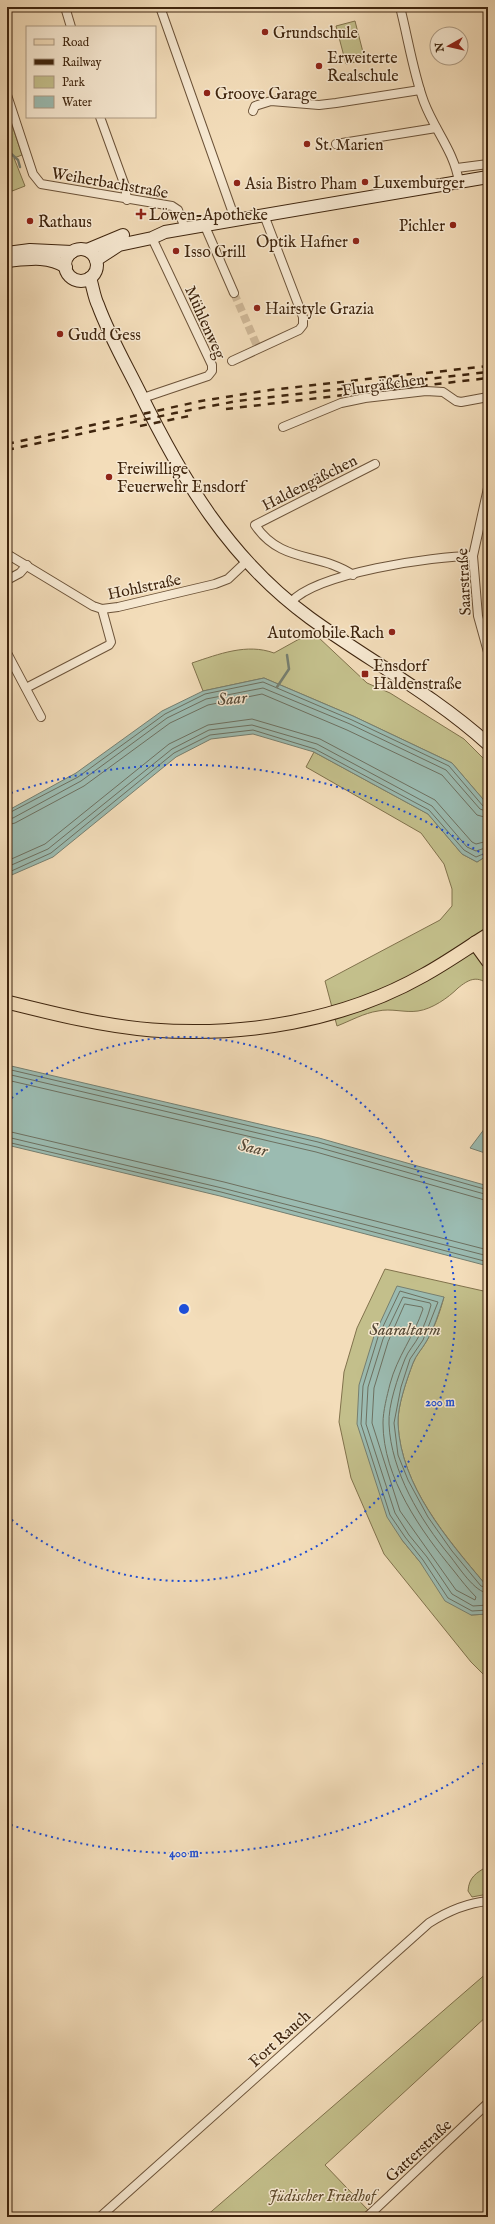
<svg xmlns="http://www.w3.org/2000/svg" width="495" height="2224" font-family="'IM FELL English',serif">
<rect width="100%" height="100%" fill="#f3ddba"/>
<filter id="stains"><feTurbulence type="fractalNoise" baseFrequency=".005" numOctaves="4"/><feColorMatrix values="0 0 0 0 .2 0 0 0 0 .09 0 0 0 0 .02 0 0 0 .5 -.17"/></filter>
<radialGradient id="worn" r=".72"><stop offset=".6" stop-color="#630" stop-opacity="0"/><stop offset="1" stop-color="#630" stop-opacity=".3"/></radialGradient>
<g fill="#c3bf8b" stroke="#81724c">
<path d="M 355,21 L 365,60 L 346,64 L 336,26 Z"/>
<path d="M 7,110 L 22,155 L 14,158 L 25,186 L 7,193 Z"/>
<path d="M 310,633 L 318,637 L 367,683 L 390,693 L 464,739 L 488,763 L 488,805 L 452,763 L 353,716 L 264,678 L 203,691 L 192,663 C 219,654 247,643 274,653 Z"/>
<path d="M 314,752 L 428,814 L 462,854 L 477,862 L 488,855 L 488,984 C 476,975 468,980 458,988 C 448,998 432,1009 418,1011 C 405,1013 391,1008 378,1011 C 364,1013 350,1021 337,1026 L 325,981 L 440,920 L 452,906 L 452,889 L 444,864 L 421,833 L 306,767 Z"/>
<path d="M 385,1269 L 488,1292 L 488,1584 L 485,1584 C 447,1538 401,1486 398,1424 C 397,1407 407,1379 413,1363 C 416,1355 422,1349 426,1342 C 434,1329 440,1312 444,1297 L 374,1336 L 402,1540 L 420,1562 L 471,1615 L 488,1614 L 488,1679 L 471,1662 L 384,1554 L 351,1478 L 339,1422 L 344,1372 L 357,1328 Z"/>
<path d="M 488,1866 L 488,1894 L 472,1897 L 468,1891 C 469,1877 476,1873 488,1866 Z"/>
<path d="M 488,1972 L 488,2015 L 325,2165 L 368,2210 L 360,2217 L 205,2217 Z"/>
</g>
<g fill="#9bbbb1" stroke="#767f70">
<path d="M 264,678 L 353,716 L 452,763 L 488,805 L 488,855 L 477,862 L 462,854 L 428,814 L 314,752 L 253,734 L 211,739 L 176,757 L 53,857 L 7,877 L 7,811 L 76,773 L 162,711 L 203,691 Z"/>
<path d="M 7,1065 L 319,1138 L 488,1186 L 488,1266 L 220,1196 L 7,1145 Z"/>
<path d="M 488,1124 L 488,1154 L 470,1148 Z"/>
<path d="M 397,1286 L 444,1297 C 439,1312 434,1329 426,1342 C 422,1349 416,1355 413,1363 C 407,1379 397,1407 398,1424 C 401,1486 447,1539 485,1584 L 488,1584 L 488,1614 L 471,1615 L 445,1601 L 420,1562 L 402,1540 L 387,1517 L 357,1424 L 359,1385 L 374,1336 Z"/>
</g>
<g fill="none" stroke-linecap="round" stroke-linejoin="round">
<g stroke="#6d7060" stroke-width="1">
<path d="M 7,814 L 78,777 L 165,714 L 205,694 L 263,682 L 352,720 L 449,766 L 483,806 L 488,807"/>
<path d="M 7,819 L 13,818 L 81,781 L 167,718 L 206,699 L 263,688 L 350,724 L 446,770 L 480,809 L 488,812"/>
<path d="M 7,825 L 15,823 L 84,786 L 170,723 L 208,705 L 262,694 L 347,730 L 442,775 L 477,815 L 488,818"/>
<path d="M 7,861 L 45,844 L 169,744 L 208,725 L 252,719 L 320,739 L 435,800 L 472,842 L 476,844 L 488,841"/>
<path d="M 7,867 L 48,849 L 172,749 L 209,730 L 252,725 L 317,744 L 432,806 L 467,847 L 476,851 L 488,847"/>
<path d="M 7,873 L 51,853 L 174,753 L 210,735 L 253,730 L 315,749 L 429,810 L 464,850 L 476,857 L 488,852"/>
<path d="M 7,1069 L 318,1142 L 488,1190"/>
<path d="M 7,1074 L 317,1147 L 488,1195"/>
<path d="M 7,1080 L 316,1152 L 488,1201"/>
<path d="M 7,1131 L 224,1182 L 488,1250"/>
<path d="M 7,1137 L 222,1188 L 488,1256"/>
<path d="M 7,1142 L 221,1192 L 488,1262"/>
<path d="M 405,1304 L 422,1307 L 423,1309 C 414,1336 397,1357 390,1384 C 387,1396 383,1411 383,1423 C 383,1478 421,1531 454,1571 C 461,1580 468,1589 476,1597 L 475,1600 L 456,1590 L 400,1511 L 372,1423 L 374,1388 L 388,1342 Z"/>
<path d="M 488,1588 L 481,1586 L 452,1551 L 428,1517 L 408,1480 L 398,1455 L 394,1423 L 401,1387 L 410,1359 L 423,1340 L 438,1302 L 400,1291 L 378,1337 L 363,1386 L 361,1424 L 390,1515 L 405,1537 L 423,1560 L 448,1598 L 472,1611 L 488,1610"/>
<path d="M 488,1593 C 475,1593 458,1566 450,1556 C 420,1520 391,1471 389,1424 C 388,1405 398,1377 405,1359 C 408,1351 415,1344 419,1336 C 424,1326 428,1316 431,1305 L 430,1303 L 403,1297 L 383,1339 L 368,1387 L 366,1424 L 395,1513 L 409,1535 L 427,1557 L 452,1594 L 473,1606 L 488,1605"/>
</g>
<g stroke="#767f70" stroke-width="2.5">
<path d="M 7,150 L 18,160 L 20,167"/>
<path d="M 277,687 L 289,669 L 287,655"/>
</g>
<path stroke="#cfb898" stroke-width="8" stroke-dasharray="8 4" stroke-linecap="butt" d="M 234,293 L 258,348"/>
<defs>
<g id="street">
<path d="M 65,7 L 71,27"/>
<path d="M 160,7 L 235,219"/>
<path d="M 400,7 C 408,38 413,72 424,102 C 435,131 454,151 459,182"/>
<path d="M 7,95 L 33,174 L 41,184 L 172,206 L 178,210 L 185,228"/>
<path d="M 253,111 L 255,106 L 271,101 L 319,105 L 336,103 L 420,90"/>
<path d="M 100,117 L 125,186 L 127,200"/>
<path d="M 336,144 L 436,128"/>
<path d="M 457,168 L 488,164"/>
<path d="M 204,224 L 234,293"/>
<path d="M 232,361 L 299,330 L 303,325 L 303,317 L 264,215"/>
<path d="M 143,398 L 208,376 L 212,371 L 212,365 L 152,238"/>
<path d="M 283,427 L 341,403 L 365,398 L 426,391 L 443,392 L 456,401 L 461,402 L 488,397"/>
<path d="M 488,488 L 473,556 L 478,616 L 488,652"/>
<path d="M 7,554 L 93,606 L 102,609 L 118,607 L 215,584 L 228,579 L 246,562"/>
<path d="M 353,575 C 320,552 281,564 255,525 L 375,464"/>
<path d="M 7,580 L 20,573 L 27,565"/>
<path d="M 291,602 C 317,573 433,556 473,556"/>
<path d="M 7,653 L 41,717"/>
<path d="M 26,688 L 109,645 L 111,642 L 102,609"/>
<path d="M 100,2217 L 429,1923 C 448,1911 466,1903 488,1901"/>
<path d="M 367,2217 L 488,2103"/>
</g>
<g id="secondary">
<circle cx="81" cy="265" r="16"/>
<path d="M 87,250 L 123,235"/>
<path d="M 7,253 L 30,250 L 72,252"/>
<path d="M 96,260 L 119,245 L 152,238 L 165,232 L 488,177"/>
<path d="M 7,261 C 27,259 48,255 66,267"/>
<path d="M 90,278 C 93,287 94,297 98,305 C 109,335 125,363 139,391 C 182,479 229,559 310,618 C 368,660 434,695 488,744"/>
</g>
<g id="primary">
<path d="M 475,943 L 488,961"/>
<path d="M 7,1002 C 55,1014 103,1026 152,1030 C 244,1037 343,1021 424,975 C 446,963 467,948 488,935"/>
</g>
</defs>
<use href="#street" stroke="#6c5339" stroke-width="10"/>
<use href="#secondary" stroke="#3f250e" stroke-width="14"/>
<use href="#primary" stroke="#3f250e" stroke-width="15"/>
<use href="#street" stroke="#f7e9d2" stroke-width="8"/>
<use href="#secondary" stroke="#f7e9d2" stroke-width="12"/>
<use href="#primary" stroke="#f3ddba" stroke-width="13"/>
<g stroke="#3f250e" stroke-width="2.5" stroke-dasharray="7 7" stroke-linecap="butt">
<path d="M 426,373 L 488,366"/>
<path d="M 226,409 L 488,378"/>
<path d="M 140,426 L 194,415"/>
<path d="M 7,444 L 201,401 L 270,390 L 412,374"/>
<path d="M 7,450 L 175,413 L 237,401 L 488,372"/>
</g>
</g>
<g fill="none" stroke="#1d4ed8" stroke-width="2" stroke-dasharray="2 4">
<path d="M7 1102A272 272 0 1 1 7 1516"/>
<path d="M484 1763A544 544 0 0 1 11 1825M11 793A544 544 0 0 1 484 855"/>
</g>
<g fill="#8f2418" stroke="#f7e9d2" stroke-width="1.5">
<circle cx="265" cy="32" r="4"/>
<circle cx="319" cy="66" r="4"/>
<circle cx="207" cy="93" r="4"/>
<circle cx="307" cy="144" r="4"/>
<circle cx="365" cy="182" r="4"/>
<circle cx="237" cy="183" r="4"/>
<path d="M139 208h4v4h4v4h-4v4h-4v-4h-4v-4h4z"/>
<circle cx="30" cy="221" r="4"/>
<circle cx="453" cy="225" r="4"/>
<circle cx="356" cy="241" r="4"/>
<circle cx="176" cy="251" r="4"/>
<circle cx="257" cy="308" r="4"/>
<circle cx="60" cy="334" r="4"/>
<circle cx="109" cy="477" r="4"/>
<circle cx="392" cy="632" r="4"/>
<rect x="361" y="670" width="8" height="8" rx="2"/>
</g>
<g text-anchor="middle" stroke-width="3" stroke-linejoin="round" paint-order="stroke">
<g font-size="16" fill="#3f250e" stroke="#f7e9d2" text-anchor="start">
<text x="273" y="38">Grundschule</text>
<text x="327" y="63">Erweiterte<tspan x="327" dy="18">Realschule</tspan></text>
<text x="215" y="99">Groove Garage</text>
<text x="315" y="150">St. Marien</text>
<text x="373" y="188">Luxemburger</text>
<text x="245" y="189">Asia Bistro Pham</text>
<text x="149" y="220">Löwen-Apotheke</text>
<text x="38" y="227">Rathaus</text>
<text x="445" y="231" text-anchor="end">Pichler</text>
<text x="348" y="247" text-anchor="end">Optik Hafner</text>
<text x="184" y="257">Isso Grill</text>
<text x="265" y="314">Hairstyle Grazia</text>
<text x="68" y="340">Gudd Gess</text>
<text x="117" y="474">Freiwillige<tspan x="117" dy="18">Feuerwehr Ensdorf</tspan></text>
<text x="384" y="638" text-anchor="end">Automobile Rach</text>
<text x="373" y="671">Ensdorf<tspan x="373" dy="18">Haldenstraße</tspan></text>
</g>
<g font-size="16" fill="#3f250e" stroke="#f7e9d2">
<text transform="translate(110 182) rotate(10)" y="6">Weiherbachstraße</text>
<text transform="translate(206 322) rotate(66)" y="6">Mühlenweg</text>
<text transform="translate(383 384) rotate(-8)" y="6">Flurgäßchen</text>
<text transform="translate(309 482) rotate(-27)" y="6">Haldengäßchen</text>
<text transform="translate(463 582) rotate(-93)" y="6">Saarstraße</text>
<text transform="translate(144 586) rotate(-12)" y="6">Hohlstraße</text>
<text transform="translate(279 2038) rotate(-42)" y="6">Fort Rauch</text>
<text transform="translate(418 2150) rotate(-43)" y="6">Gatterstraße</text>
</g>
<g font-size="16" font-style="italic" fill="#604c2d" stroke="#f7e9d2">
<text x="322" y="2201">Jüdischer Friedhof</text>
</g>
<g font-size="17" font-style="italic" fill="#564a37" stroke="#f7e9d2">
<text transform="translate(232 698) rotate(-5)" y="6">Saar</text>
<text transform="translate(253 1147) rotate(13)" y="6">Saar</text>
<text x="405" y="1335">Saaraltarm</text>
</g>
</g>
<circle cx="184" cy="1309" r="6" fill="#1d4ed8" stroke="#f7e9d2" stroke-width="2"/>
<g font-size="12" text-anchor="middle" font-weight="bold" fill="#1d4ed8" stroke="#f7e9d2" stroke-width="3" stroke-linejoin="round" paint-order="stroke">
<text x="440" y="1406">200 m</text>
<text x="184" y="1857">400 m</text>
</g>
<rect width="495" height="2224" fill="none" stroke="#f3ddba" stroke-width="24"/>
<rect x="8" y="8" width="479" height="2208" fill="none" stroke="#3f250e" stroke-width="2"/>
<rect x="12" y="12" width="471" height="2200" fill="none" stroke="#3f250e"/>
<rect x="26" y="26" width="130" height="92" fill="#f7e9d2" stroke="#ad9b84"/>
<rect x="34" y="39" width="20" height="6" fill="#f3ddba" stroke="#ad9b84"/>
<text x="62" y="46" font-size="12" fill="#3f250e">Road</text>
<rect x="34" y="59" width="20" height="6" fill="#3f250e" stroke="#ad9b84"/>
<text x="62" y="66" font-size="12" fill="#3f250e">Railway</text>
<rect x="34" y="76" width="20" height="12" fill="#c3bf8b" stroke="#ad9b84"/>
<text x="62" y="86" font-size="12" fill="#3f250e">Park</text>
<rect x="34" y="96" width="20" height="12" fill="#9bbbb1" stroke="#ad9b84"/>
<text x="62" y="106" font-size="12" fill="#3f250e">Water</text>
<g transform="translate(449 46) rotate(262)"><circle r="19" fill="#f7e9d2" stroke="#ad9b84"/>
<path d="M0-3L7 15L0 10L-7 15Z" fill="#8f2418"/>
<text y="-6" font-size="11" font-weight="bold" text-anchor="middle" fill="#3f250e">N</text>
</g>
<rect width="100%" height="100%" filter="url(#stains)"/>
<rect width="100%" height="100%" fill="url(#worn)"/>
</svg>
